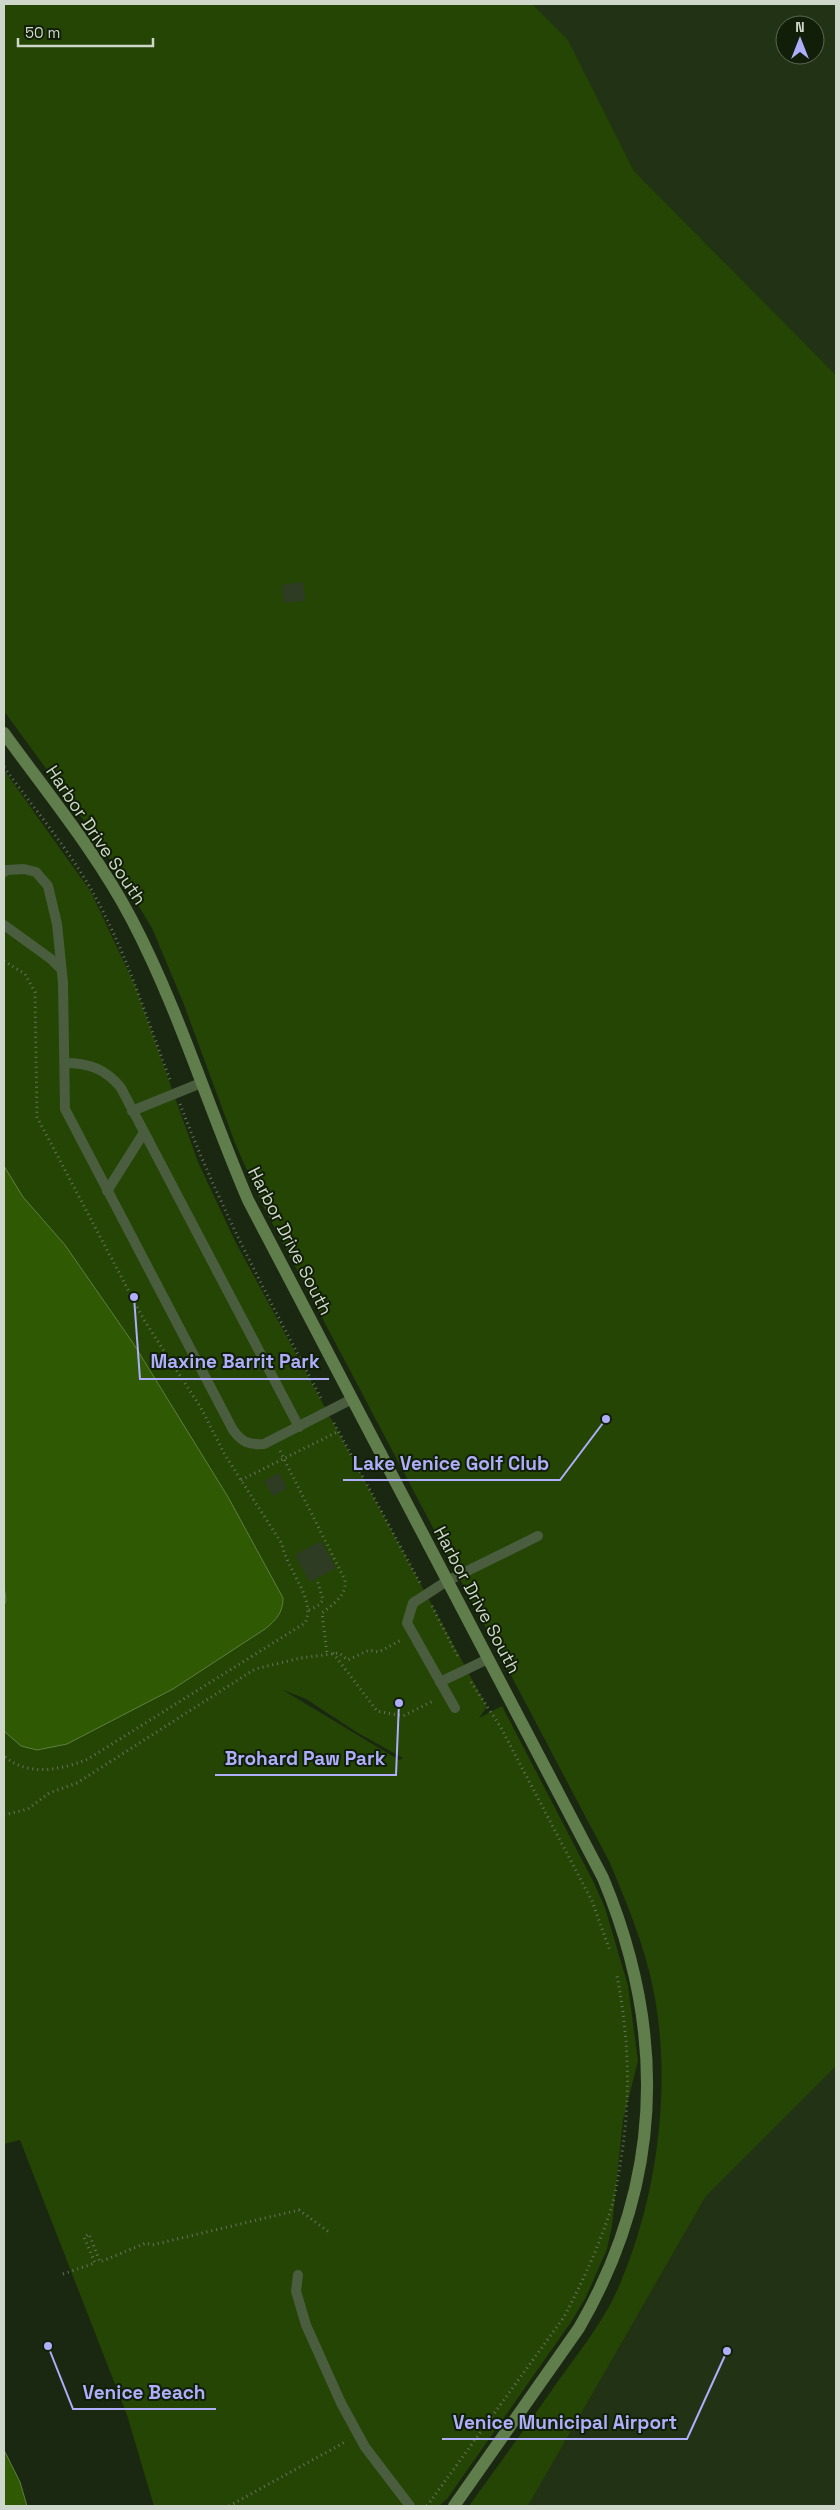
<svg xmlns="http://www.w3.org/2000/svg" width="840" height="2510" font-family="'Space Grotesk',sans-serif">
<rect width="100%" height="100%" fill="#1a2811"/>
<g fill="#213215" fill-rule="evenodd">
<path d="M 532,4 L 836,4 L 836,375 L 634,171 L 568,40 ZM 785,25 L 815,25 L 815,55 L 785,55 Z"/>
<path d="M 836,2066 L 836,2506 L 528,2506 L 706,2196 Z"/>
</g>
<g fill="#244504" fill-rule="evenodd">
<path d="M 4,4 L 532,4 L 568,40 L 634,171 L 836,375 L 836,2066 L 706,2196 L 528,2506 L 469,2506 C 500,2463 531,2420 561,2377 C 580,2351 601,2324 615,2295 C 657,2204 673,2086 653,1988 C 644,1944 627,1904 610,1863 L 261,1202 L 235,1143 L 183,1002 L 152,928 L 101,844 L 4,711 Z"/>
<path d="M 4,770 L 91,892 L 136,988 L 198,1162 L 235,1241 L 487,1707 L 479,1718 L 502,1706 L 594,1883 L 605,1908 L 628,1986 L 638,2061 L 623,2120 L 612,2226 L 607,2249 L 586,2297 L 571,2322 L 447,2499 L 439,2506 L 154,2506 L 127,2415 L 20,2140 L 4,2144 ZM 283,1690 L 306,1699 L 358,1733 L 403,1758 L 399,1760 Z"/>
</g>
<g fill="#305904" stroke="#5f7f3f">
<path d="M 4,1166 L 23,1197 L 65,1245 L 133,1343 L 228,1497 L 283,1598 C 283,1613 276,1620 265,1629 L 173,1689 L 67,1744 L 37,1750 L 21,1746 L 4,1731 L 4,1606 L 6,1600 L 4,1586 Z"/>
<path d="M 4,2450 L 20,2482 L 27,2506 L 4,2506 Z"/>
</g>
<g fill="#2e3c24">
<path d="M 303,582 L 305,601 L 284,603 L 282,585 Z"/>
<path d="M 279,1473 L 287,1488 L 273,1496 L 264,1481 Z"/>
<path d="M 321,1541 L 336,1568 L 310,1582 L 295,1555 Z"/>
</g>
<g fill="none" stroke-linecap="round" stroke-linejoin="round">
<g stroke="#687461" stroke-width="3" stroke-dasharray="1 4" stroke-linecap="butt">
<path d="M 4,767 C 35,810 71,852 96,898 C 128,957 147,1020 171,1082"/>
<path d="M 4,961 L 25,974 L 35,992 L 37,1117 L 144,1320 L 201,1408 L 225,1455 L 282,1544 C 286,1569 317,1600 305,1623 L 88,1759 C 61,1770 28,1777 4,1756"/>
<path d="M 180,1104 C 219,1207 271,1303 322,1400"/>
<path d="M 334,1423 L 420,1583"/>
<path d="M 280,1451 L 345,1580 C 347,1596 333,1604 322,1613 L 327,1653"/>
<path d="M 241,1480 L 339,1431"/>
<path d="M 432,1606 L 459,1659"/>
<path d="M 309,1610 L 319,1605 L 323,1600 L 317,1579"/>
<path d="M 333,1653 L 377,1711 L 403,1716 L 435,1700"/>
<path d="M 471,1682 L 500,1726 L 592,1901 L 610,1951"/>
<path d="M 4,1815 L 28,1809 L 49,1793 L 77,1783 L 255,1669 L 301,1658 L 339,1653 L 348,1660 L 369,1650 L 379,1652 L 401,1640"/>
<path d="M 63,2274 L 95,2263 L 84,2237 L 89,2234 L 100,2262 L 146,2243 L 152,2245 L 299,2210 L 329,2232"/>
<path d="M 229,2506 L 347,2441"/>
<path d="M 427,2506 L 564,2317 C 582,2283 598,2248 610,2212 C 616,2194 618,2177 621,2159 C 631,2097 629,2038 617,1976"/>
</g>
<g stroke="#4a5d3f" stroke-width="10">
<path d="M 4,872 L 7,870 L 24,869 L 36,872 L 48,886 L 57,924 L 63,983 L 65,1109 L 233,1430 C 242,1442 248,1445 264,1444 L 352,1399"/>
<path d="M 4,925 L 51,959 L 61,969"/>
<path d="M 65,1063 C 89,1063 106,1069 121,1088 L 299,1427"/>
<path d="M 132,1111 L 201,1083"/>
<path d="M 107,1191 L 143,1134"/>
<path d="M 440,1682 L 488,1659"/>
<path d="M 455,1708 L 407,1623 L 413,1603 L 447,1581 L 538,1536"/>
<path d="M 298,2275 L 296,2291 L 306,2325 L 341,2403 L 365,2447 L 410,2506"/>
</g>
<path stroke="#607d4c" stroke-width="12" d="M 4,733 C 48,794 97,853 132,920 C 179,1010 208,1107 248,1200 L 603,1878 C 667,2032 663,2183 579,2328 L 454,2506"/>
</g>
<g text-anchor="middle" stroke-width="4" stroke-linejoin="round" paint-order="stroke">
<g font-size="18" fill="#ced7c9" stroke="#111e08">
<text transform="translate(96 835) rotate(56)" y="6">Harbor Drive South</text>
<text transform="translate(290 1241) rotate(63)" y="6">Harbor Drive South</text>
<text transform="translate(477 1600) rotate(62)" y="6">Harbor Drive South</text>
</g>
</g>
<path fill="none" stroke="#aeaefa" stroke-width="2" d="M134 1297L140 1379H329M606 1419L560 1480H343M399 1703L396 1775H215M48 2346L73 2409H216M727 2351L687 2439H442"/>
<g fill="#aeaefa" stroke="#111e08" stroke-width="2">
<circle cx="134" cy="1297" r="5"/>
<circle cx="606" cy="1419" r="5"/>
<circle cx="399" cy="1703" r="5"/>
<circle cx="48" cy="2346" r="5"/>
<circle cx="727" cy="2351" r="5"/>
</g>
<g font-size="19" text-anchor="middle" font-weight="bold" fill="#aeaefa" stroke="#111e08" stroke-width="4" stroke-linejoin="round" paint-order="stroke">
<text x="235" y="1368">Maxine Barrit Park</text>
<text x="451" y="1470">Lake Venice Golf Club</text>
<text x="305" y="1765">Brohard Paw Park</text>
<text x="144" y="2399">Venice Beach</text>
<text x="565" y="2429">Venice Municipal Airport</text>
</g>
<rect width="840" height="2510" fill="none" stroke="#ced7c9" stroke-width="10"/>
<g transform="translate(800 40)"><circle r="24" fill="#111e08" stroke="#5d6855"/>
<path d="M0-4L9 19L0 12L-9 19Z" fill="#aeaefa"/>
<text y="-8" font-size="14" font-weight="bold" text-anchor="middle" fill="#ced7c9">N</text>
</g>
<path d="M18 38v8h135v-8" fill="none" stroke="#ced7c9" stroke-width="2.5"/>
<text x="25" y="38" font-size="15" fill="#ced7c9" stroke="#111e08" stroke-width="4" paint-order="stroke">50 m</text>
</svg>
